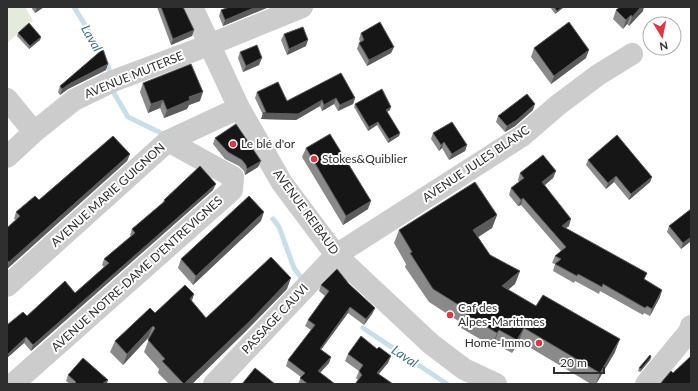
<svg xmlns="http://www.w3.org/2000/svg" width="698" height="391" font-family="Lato,sans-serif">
<rect width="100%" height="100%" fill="#fff"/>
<path fill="#e4ebdd" d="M 7,7 L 25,7 L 33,21 L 7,43 Z"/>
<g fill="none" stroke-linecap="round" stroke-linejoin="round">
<g stroke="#c9deeb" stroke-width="5">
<path d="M 74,7 L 102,53 L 109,69"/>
<path d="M 114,93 L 128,117 L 163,134"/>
<path d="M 273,219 L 279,227 L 294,268 L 302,279"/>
<path d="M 363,328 L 447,384"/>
</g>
<g stroke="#ccc" stroke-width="22">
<path d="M 192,7 L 239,108 L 282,183 L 336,255 L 431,344 L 464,369 L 496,384"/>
<path d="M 7,99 L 34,132"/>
<path d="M 7,157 L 34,132 L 74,100 L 113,81 L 209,45 L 302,7"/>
<path d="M 7,286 L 168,141 L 239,108"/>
<path d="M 13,384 L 232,190 L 233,177 L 168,141"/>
<path d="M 214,384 L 336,255 L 522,136 L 558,105 L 598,75 L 632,54"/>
<path d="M 646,384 L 689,332 L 691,326"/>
</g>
</g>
<g fill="#8a8a8a">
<path d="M 31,7 L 44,7 L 35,13 Z"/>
<path d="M 157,7 L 183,7 L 194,30 L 192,36 L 171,45 Z"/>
<path d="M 226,7 L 269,7 L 223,26 L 219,16 L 221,10 L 225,8 Z"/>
<path d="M 550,7 L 564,7 L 555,14 Z"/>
<path d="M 616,10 L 643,11 L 629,26 L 627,24 L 623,29 L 613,19 Z"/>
<path d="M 18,33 L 41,37 L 40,40 L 29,49 L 17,36 Z"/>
<path d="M 361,33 L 394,47 L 391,53 L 367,66 L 357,49 L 359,43 L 360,42 L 359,39 Z"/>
<path d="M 284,34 L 306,46 L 287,55 L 281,40 Z"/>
<path d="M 534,48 L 586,58 L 551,84 L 531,57 Z"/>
<path d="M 240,52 L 259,65 L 243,72 L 238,58 Z"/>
<path d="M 106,70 L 68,89 L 60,95 L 58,92 L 60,86 Z"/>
<path d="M 341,73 L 355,98 L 353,104 L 338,111 L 334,104 L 322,111 L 320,106 L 296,120 L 261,119 L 263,115 L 255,98 L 257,92 L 287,101 Z"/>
<path d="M 143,83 L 200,101 L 189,105 L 187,109 L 164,118 L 160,108 L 148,113 L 140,92 Z"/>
<path d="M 355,104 L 390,110 L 387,112 L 400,133 L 399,136 L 388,143 L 377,125 L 368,131 L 354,107 Z"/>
<path d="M 533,110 L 515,126 L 505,132 L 496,122 L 498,116 Z"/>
<path d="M 433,133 L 467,145 L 465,151 L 449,160 L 442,148 L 439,151 L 431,139 Z"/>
<path d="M 215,138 L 261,161 L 258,167 L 245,175 L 244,171 L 239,166 L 225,159 L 213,144 Z"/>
<path d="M 306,148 L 368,209 L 343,225 L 302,157 Z"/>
<path d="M 130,154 L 127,161 L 7,269 L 7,228 L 16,220 L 14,219 L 16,212 Z"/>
<path d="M 588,160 L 652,177 L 650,182 L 629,200 L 614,182 L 606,189 L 586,165 Z"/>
<path d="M 556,171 L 553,178 L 545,185 L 569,226 L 565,228 L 645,280 L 660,297 L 650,316 L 644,313 L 643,315 L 600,291 L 599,294 L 575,281 L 574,283 L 553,271 L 555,264 L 552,263 L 555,256 L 561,251 L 521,205 L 518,206 L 509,195 L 511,188 L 519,182 L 518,180 L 520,173 Z"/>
<path d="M 213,190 L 31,351 L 24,343 L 7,358 L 7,325 L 27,316 L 75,293 L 104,267 L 102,265 L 104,259 L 131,236 L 130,235 L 132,229 L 162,204 L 164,200 Z"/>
<path d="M 691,209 L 691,241 L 681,249 L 667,232 L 669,226 Z"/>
<path d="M 497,215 L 492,228 L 478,237 L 490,255 L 520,271 L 515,284 L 508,290 L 615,352 L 596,384 L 591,384 L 519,341 L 512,353 L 494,343 L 492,346 L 461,328 L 463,324 L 429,302 L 405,267 L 406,264 L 394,243 L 399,230 Z"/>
<path d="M 261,221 L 193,285 L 178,268 L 181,259 Z"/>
<path d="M 349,284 L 375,308 L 372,314 L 364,325 L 348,313 L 321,350 L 331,357 L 329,363 L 320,373 L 335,384 L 298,384 L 301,377 L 286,366 L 288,360 L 311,330 L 305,326 L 308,320 L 325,296 L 319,291 L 321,285 Z"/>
<path d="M 287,289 L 246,331 L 192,384 L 169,384 L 158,373 L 159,369 L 144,352 L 149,339 L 148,338 L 123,365 L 110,352 L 115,341 L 155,313 L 194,294 L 192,301 L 206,318 Z"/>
<path d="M 348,354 L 388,363 L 358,380 L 356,378 L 359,371 L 345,361 Z"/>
<path d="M 651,357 L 650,360 L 640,372 L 638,371 L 639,368 Z"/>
<path d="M 68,375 L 107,384 L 70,384 L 66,381 Z"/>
</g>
<g fill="#5c5c5c">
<path d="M 37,7 L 44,7 L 35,13 Z"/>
<path d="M 256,7 L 269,7 L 223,26 L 225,20 Z"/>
<path d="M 562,7 L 564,7 L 555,14 L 557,11 Z"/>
<path d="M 641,7 L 644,7 L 643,11 L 629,26 L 632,17 Z"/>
<path d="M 631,15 L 627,24 L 623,29 L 626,20 Z"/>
<path d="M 194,30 L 192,36 L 171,45 L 173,39 Z"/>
<path d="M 41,37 L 40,40 L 29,49 L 30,46 Z"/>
<path d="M 308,40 L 306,46 L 287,55 L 289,49 Z"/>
<path d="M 394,47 L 391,53 L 367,66 L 369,60 Z"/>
<path d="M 589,50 L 586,58 L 551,84 L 554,76 Z"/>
<path d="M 262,58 L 259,65 L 243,72 L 246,66 Z"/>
<path d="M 108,64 L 106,70 L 68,89 L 60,95 L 62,89 L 71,83 Z"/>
<path d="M 203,92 L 200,101 L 189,105 L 187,109 L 164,118 L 167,110 L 189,97 Z"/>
<path d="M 336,98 L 334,104 L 322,111 L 324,105 Z"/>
<path d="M 355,98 L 353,104 L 338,111 L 340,105 Z"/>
<path d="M 163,100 L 160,108 L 148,113 L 151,104 Z"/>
<path d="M 322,100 L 320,106 L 296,120 L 261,119 L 263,113 Z"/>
<path d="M 535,104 L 533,110 L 515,126 L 505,132 L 507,126 Z"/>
<path d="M 391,107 L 390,110 L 385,113 L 386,110 Z"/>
<path d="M 378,122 L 377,125 L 368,131 L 369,127 Z"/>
<path d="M 400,133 L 399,136 L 388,143 L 389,139 Z"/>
<path d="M 444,142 L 442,148 L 439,151 L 441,145 Z"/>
<path d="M 467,145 L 465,151 L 449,160 L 452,154 Z"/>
<path d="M 130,154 L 127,161 L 7,269 L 9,262 Z"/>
<path d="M 261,161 L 258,167 L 245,175 L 247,169 Z"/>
<path d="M 556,171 L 553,178 L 540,189 L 542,182 Z"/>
<path d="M 616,176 L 614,182 L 606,189 L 608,183 Z"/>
<path d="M 652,177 L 650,182 L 629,200 L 631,194 Z"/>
<path d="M 216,184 L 213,190 L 31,351 L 33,345 Z"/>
<path d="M 523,198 L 521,205 L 518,206 L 521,200 Z"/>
<path d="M 371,201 L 368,209 L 343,225 L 346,216 Z"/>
<path d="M 264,212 L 261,221 L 193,285 L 196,276 Z"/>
<path d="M 497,215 L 492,228 L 469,243 L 473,230 Z"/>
<path d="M 571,219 L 569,226 L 559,233 L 562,226 Z"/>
<path d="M 691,237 L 691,241 L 681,249 L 683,243 Z"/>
<path d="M 520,271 L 515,284 L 497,299 L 502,286 Z"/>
<path d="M 291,278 L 287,289 L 246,331 L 192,384 L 184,384 Z"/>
<path d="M 662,290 L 660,297 L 650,316 L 652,309 Z"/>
<path d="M 194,294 L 190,305 L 190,299 Z"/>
<path d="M 350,307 L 348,313 L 317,355 L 320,349 Z"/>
<path d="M 375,308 L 372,314 L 364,325 L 366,319 Z"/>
<path d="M 153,326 L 148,338 L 123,365 L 127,354 Z"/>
<path d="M 524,328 L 519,341 L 512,353 L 517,340 Z"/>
<path d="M 499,330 L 494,343 L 492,346 L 497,333 Z"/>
<path d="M 26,337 L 24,343 L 7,358 L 8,354 Z"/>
<path d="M 620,339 L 615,352 L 596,384 L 600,373 Z"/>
<path d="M 391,356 L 388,363 L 374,380 L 377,373 Z"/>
<path d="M 331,357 L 329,363 L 316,377 L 318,371 Z"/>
<path d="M 651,357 L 650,360 L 640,372 L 641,369 Z"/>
<path d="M 108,380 L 107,384 L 102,384 Z"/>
</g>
<g fill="#161616" stroke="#5c5c5c">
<path d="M 161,7 L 183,7 L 194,30 L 173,39 Z"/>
<path d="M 227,7 L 256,7 L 225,20 L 221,10 L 227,8 Z"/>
<path d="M 554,7 L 562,7 L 557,11 Z"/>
<path d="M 620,7 L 641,7 L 632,17 L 631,15 L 626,20 L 616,10 Z"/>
<path d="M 380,22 L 394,47 L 369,60 L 359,43 L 364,40 L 361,33 Z"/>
<path d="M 569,22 L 589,50 L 554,76 L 534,48 Z"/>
<path d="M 29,23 L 41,37 L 30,46 L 18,33 Z"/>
<path d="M 303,27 L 308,40 L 289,49 L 284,34 Z"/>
<path d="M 257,45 L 262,58 L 246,66 L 240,52 Z"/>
<path d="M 103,49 L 108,64 L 71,83 L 62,89 L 60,86 Z"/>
<path d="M 191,64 L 203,92 L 189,97 L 190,100 L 167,110 L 163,100 L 151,104 L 143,83 Z"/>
<path d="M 341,73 L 355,98 L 340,105 L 336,98 L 324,105 L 322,100 L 298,114 L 263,113 L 266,112 L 257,92 L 278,82 L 287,101 Z"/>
<path d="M 382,89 L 391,107 L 386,110 L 400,133 L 389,139 L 378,122 L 369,127 L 355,104 Z"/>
<path d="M 527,94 L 535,104 L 517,120 L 507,126 L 498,116 Z"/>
<path d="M 452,122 L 467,145 L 452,154 L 444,142 L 441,145 L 433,133 Z"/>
<path d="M 236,124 L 261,161 L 247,169 L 246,165 L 242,160 L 228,152 L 215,138 Z"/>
<path d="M 330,134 L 371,201 L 346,216 L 306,148 Z"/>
<path d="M 617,135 L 652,177 L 631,194 L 616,176 L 608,183 L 588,160 Z"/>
<path d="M 113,136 L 130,154 L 9,262 L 7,261 L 7,228 L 20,216 L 16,212 L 35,196 L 39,200 Z"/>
<path d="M 543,155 L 556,171 L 542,182 L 571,219 L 562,226 L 647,273 L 644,279 L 662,290 L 652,309 L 647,306 L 645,308 L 603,284 L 602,287 L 578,274 L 577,276 L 555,264 L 561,259 L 555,256 L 566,247 L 523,198 L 521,200 L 511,188 L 524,178 L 520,173 Z"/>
<path d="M 200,166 L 216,184 L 33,345 L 26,337 L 8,354 L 7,353 L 7,325 L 23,312 L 27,316 L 65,281 L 75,293 L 109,263 L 104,259 L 135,233 L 132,229 L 165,201 L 164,200 Z"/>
<path d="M 475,182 L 497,215 L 473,230 L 490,255 L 520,271 L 502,286 L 536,306 L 543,295 L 620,339 L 600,373 L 524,328 L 517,340 L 499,330 L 497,333 L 466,315 L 470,312 L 433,289 L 410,253 L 412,252 L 399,230 Z"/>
<path d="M 249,196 L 264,212 L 196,276 L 181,259 Z"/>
<path d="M 691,209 L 691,237 L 683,243 L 669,226 Z"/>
<path d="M 271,257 L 291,278 L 251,320 L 184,384 L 162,361 L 165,359 L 148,340 L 155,328 L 153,326 L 127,354 L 115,341 L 150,308 L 155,313 L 185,285 L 194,294 L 190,299 L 206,318 Z"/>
<path d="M 337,269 L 349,284 L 375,308 L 366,319 L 350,307 L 320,349 L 331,357 L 318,371 L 335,384 L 308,384 L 300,378 L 305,373 L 288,360 L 315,325 L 308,320 L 329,291 L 321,285 Z"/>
<path d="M 361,336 L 377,349 L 379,347 L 391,356 L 377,373 L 393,384 L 355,384 L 362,375 L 359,371 L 363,365 L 348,354 Z"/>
<path d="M 650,355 L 651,357 L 641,369 L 639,368 Z"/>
<path d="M 691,356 L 691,384 L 660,384 L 671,371 L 673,373 Z"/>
<path d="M 83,358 L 108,380 L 102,384 L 74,384 L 76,382 L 68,375 Z"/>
<path d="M 255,368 L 275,384 L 242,384 Z"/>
</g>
<g fill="#e13541" stroke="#fff" stroke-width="1.5">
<circle cx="233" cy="144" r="4"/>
<circle cx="314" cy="159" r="4"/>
<circle cx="450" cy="315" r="4"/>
<circle cx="539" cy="343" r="4"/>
</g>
<g text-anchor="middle" stroke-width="4" stroke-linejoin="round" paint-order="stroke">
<g font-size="12" fill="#2f2f2f" stroke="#fff">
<text transform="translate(134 75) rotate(-22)" y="4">AVENUE MUTERSE</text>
<text transform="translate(476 164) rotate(-34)" y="4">AVENUE JULES BLANC</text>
<text transform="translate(108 195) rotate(-42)" y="4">AVENUE MARIE GUIGNON</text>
<text transform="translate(306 212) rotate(54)" y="4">AVENUE REIBAUD</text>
<text transform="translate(137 274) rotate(-42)" y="4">AVENUE NOTRE-DAME D'ENTREVIGNES</text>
<text transform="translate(275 319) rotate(-47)" y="4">PASSAGE CAUVI</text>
</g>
<g font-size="12" fill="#2f2f2f" stroke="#fff" text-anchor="start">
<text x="241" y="148">Le blé d'or</text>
<text x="322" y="163">Stokes&amp;Quiblier</text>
<text x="458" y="312">Caf des<tspan x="458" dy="14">Alpes-Maritimes</tspan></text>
<text x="531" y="347" text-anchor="end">Home-Immo</text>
</g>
<g font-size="13" font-style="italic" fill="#3e6f8f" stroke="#fff">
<text transform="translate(92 38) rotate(60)" y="5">Laval</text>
<text transform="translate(405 356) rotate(34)" y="5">Laval</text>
</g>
</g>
<rect width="698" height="391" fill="none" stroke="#2f2f2f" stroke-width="16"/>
<g transform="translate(662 36) rotate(170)"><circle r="19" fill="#ffffff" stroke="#acacac"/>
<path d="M0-3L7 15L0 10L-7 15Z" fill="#e13541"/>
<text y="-6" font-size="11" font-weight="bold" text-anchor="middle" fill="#2f2f2f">N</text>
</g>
<path d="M554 367v6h50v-6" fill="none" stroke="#2f2f2f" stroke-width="2"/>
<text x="560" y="367" font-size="12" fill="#2f2f2f" stroke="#ffffff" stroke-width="3" paint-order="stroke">20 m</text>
</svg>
